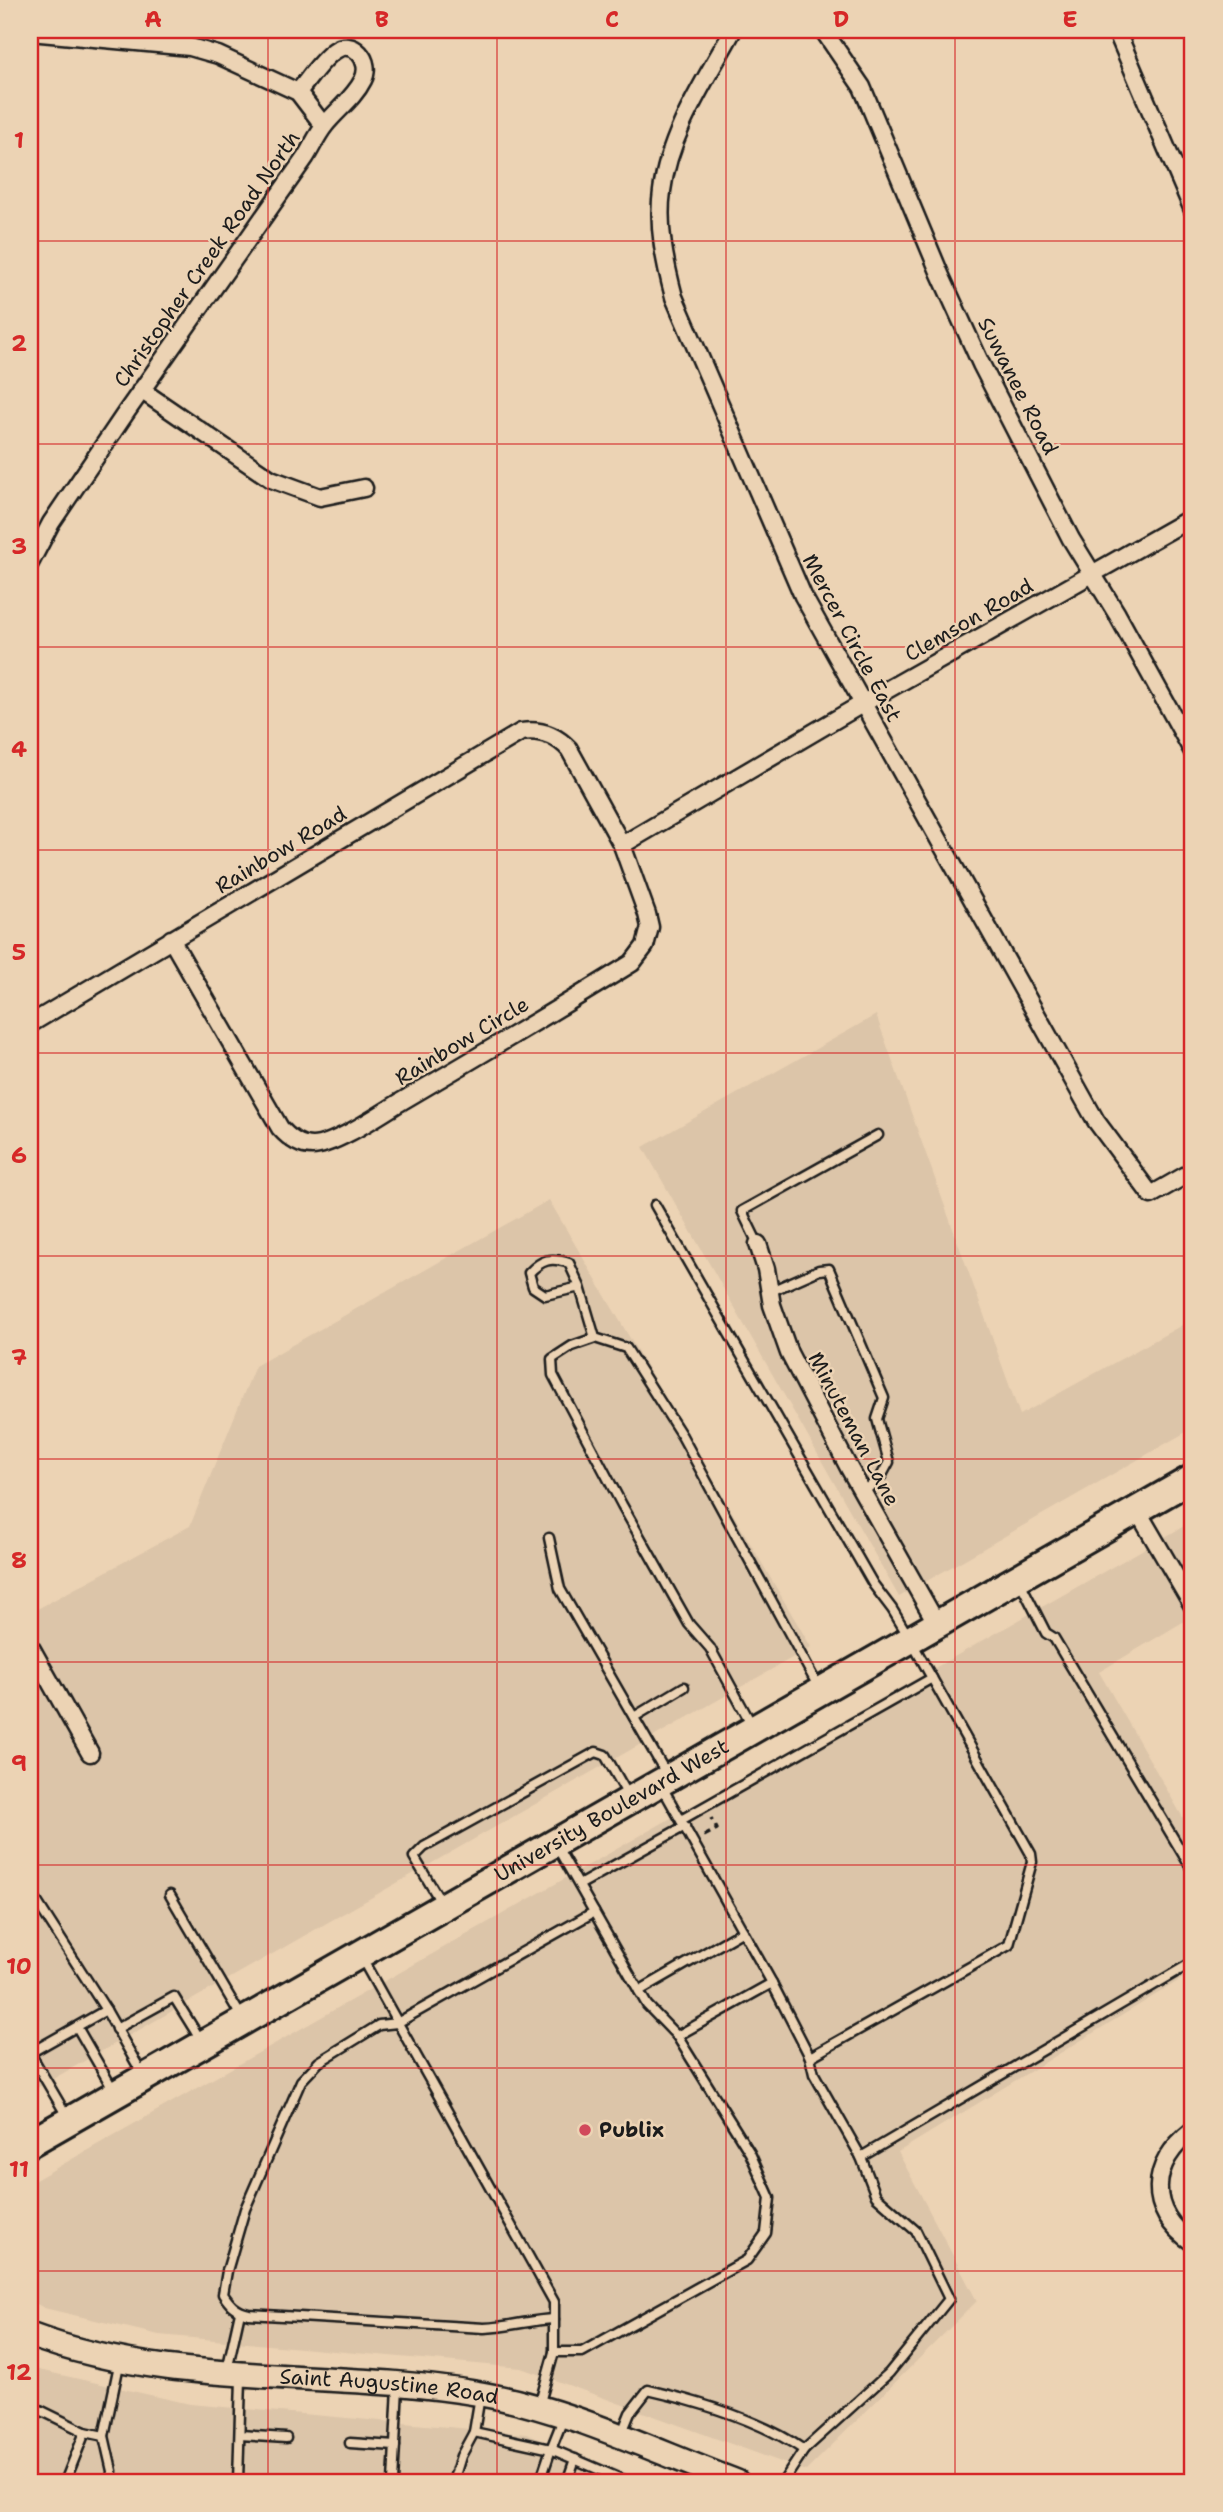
<svg xmlns="http://www.w3.org/2000/svg" width="1223" height="2512" font-family="'Shantell Sans',sans-serif">
<rect width="100%" height="100%" fill="#ecd3b4"/>
<filter id="ink" filterUnits="userSpaceOnUse"><feTurbulence type="fractalNoise" baseFrequency=".0143" numOctaves="2"/><feDisplacementMap in="SourceGraphic" scale="14" xChannelSelector="R" yChannelSelector="G"/><feConvolveMatrix kernelMatrix="1 2 1 2 8 2 1 2 1" color-interpolation-filters="sRGB"/></filter>
<g filter="url(#ink)">
<g fill="#dcc5a9">
<path d="M 876,1015 L 1020,1415 L 1193,1319 L 1193,1428 L 899,1597 L 643,1147 Z"/>
<path d="M 549,1200 L 811,1647 L 30,2092 L 30,1613 L 190,1526 L 255,1366 Z"/>
<path d="M 1193,1521 L 1193,1616 L 1099,1672 L 1193,1835 L 1193,1972 L 898,2152 L 977,2301 L 806,2471 L 521,2368 L 159,2335 L 44,2308 L 30,2300 L 30,2183 Z"/>
<path d="M 30,2368 L 190,2404 L 526,2434 L 651,2482 L 30,2482 Z"/>
</g>
<g fill="none" stroke-linecap="round" stroke-linejoin="round">
<defs>
<g id="service">
<path d="M 655,1205 L 873,1584 L 892,1609 L 910,1639 L 1031,1854 L 1032,1862 L 1009,1945 L 810,2057"/>
<path d="M 758,1244 L 742,1211 L 878,1135"/>
<path d="M 580,1287 L 545,1295 L 533,1287 L 529,1273 C 542,1259 551,1257 569,1263 L 580,1287 L 595,1338 L 626,1348 L 682,1436 L 819,1688"/>
<path d="M 769,1292 L 819,1270 L 829,1269 L 884,1398 L 877,1419 L 889,1462 L 882,1475 L 863,1493"/>
<path d="M 595,1338 L 572,1346 L 552,1359 L 553,1375 L 622,1505 L 689,1624 L 710,1648 L 753,1727"/>
<path d="M 549,1538 L 560,1589 L 667,1775"/>
<path d="M 1019,1580 L 1046,1633 L 1054,1638 L 1193,1871"/>
<path d="M 634,1717 L 684,1687"/>
<path d="M 661,1785 L 772,1983 L 810,2057 L 814,2074 L 861,2157 L 1193,1962"/>
<path d="M 681,1820 L 932,1678"/>
<path d="M 579,1885 L 685,1826"/>
<path d="M 30,1891 L 106,2010 L 143,2075"/>
<path d="M 170,1895 L 242,2018"/>
<path d="M 442,1904 L 414,1857 L 424,1847 L 596,1752 L 605,1755 L 629,1797"/>
<path d="M 361,1957 L 554,2302 L 554,2352 L 539,2406"/>
<path d="M 639,1991 L 743,1931"/>
<path d="M 77,2027 L 114,2091"/>
<path d="M 116,2029 L 174,1997 L 200,2039"/>
<path d="M 677,2036 L 772,1983"/>
<path d="M 68,2118 L 30,2053 L 106,2010"/>
<path d="M 554,2319 C 530,2320 509,2327 484,2328 L 249,2314 C 236,2311 230,2305 223,2294 L 227,2271 L 245,2209 L 301,2081 L 319,2062 L 379,2025 L 397,2023 L 594,1912"/>
<path d="M 554,2352 L 582,2352 L 747,2260 L 766,2233 L 770,2198 L 750,2153 L 677,2036 L 647,2005 L 557,1847"/>
<path d="M 227,2370 L 240,2312"/>
<path d="M 30,2405 L 85,2432 L 104,2436"/>
<path d="M 474,2432 L 551,2449 L 563,2419"/>
<path d="M 240,2435 L 286,2438"/>
<path d="M 621,2435 L 630,2413 L 648,2390 C 700,2402 761,2420 804,2450"/>
<path d="M 350,2443 L 395,2446"/>
<path d="M 65,2482 L 85,2432"/>
<path d="M 111,2482 L 112,2471 L 104,2436 L 120,2360"/>
<path d="M 238,2482 L 241,2378"/>
<path d="M 393,2482 L 398,2387"/>
<path d="M 453,2482 L 461,2456 L 474,2432 L 480,2396"/>
<path d="M 540,2482 L 551,2449 L 628,2482"/>
<path d="M 567,2482 L 575,2459"/>
<path d="M 783,2482 L 804,2450 L 889,2373 L 949,2299 L 916,2231 L 876,2196 L 861,2157"/>
</g>
<g id="minor">
<path d="M 733,30 C 706,80 669,133 662,191 C 657,226 665,263 674,297 L 803,596 L 1096,1121 L 1151,1195 L 1193,1171"/>
<path d="M 823,30 L 862,87 L 940,274 L 981,364 L 1071,539 L 1117,614 L 1193,752"/>
<path d="M 1116,30 L 1193,210"/>
<path d="M 30,32 L 190,47 L 218,55 L 298,92 L 324,126"/>
<path d="M 141,390 L 271,479 L 320,497 L 364,488"/>
<path d="M 30,563 L 51,523 L 127,411 L 305,158 C 312,147 317,135 325,125 C 337,110 354,98 363,80 C 373,61 353,37 334,51 C 320,61 309,79 298,92"/>
<path d="M 622,845 L 862,704 L 1193,517"/>
<path d="M 30,1024 L 521,732 C 540,729 556,735 569,749 L 622,845 L 647,914 L 650,927 L 645,946 L 632,963 C 556,1010 479,1056 402,1101 C 382,1113 334,1146 312,1146 C 298,1146 288,1137 280,1128 L 171,939"/>
<path d="M 758,1244 L 766,1269 L 772,1305 L 789,1353 L 849,1468 L 937,1624"/>
<path d="M 1137,1510 L 1193,1606"/>
<path d="M 30,1646 L 90,1753"/>
<path d="M 1193,2130 C 1149,2164 1146,2210 1193,2243"/>
</g>
<g id="secondary">
<path id="s1" d="M 30,2335 C 174,2389 332,2368 481,2394 C 569,2409 654,2451 737,2482"/>
</g>
<g id="primary">
<path id="s2" d="M 30,2143 L 1193,1478"/>
</g>
</defs>
<use href="#service" stroke="#1c1c1c" stroke-width="13"/>
<use href="#minor" stroke="#1c1c1c" stroke-width="21"/>
<use href="#secondary" stroke="#1c1c1c" stroke-width="28"/>
<use href="#primary" stroke="#1c1c1c" stroke-width="32"/>
<path stroke="#1c1c1c" stroke-width="3.5" stroke-dasharray="7 5" stroke-linecap="butt" d="M 704,1836 L 717,1829 L 711,1818"/>
<use href="#service" stroke="#ecd3b4" stroke-width="8"/>
<use href="#minor" stroke="#ecd3b4" stroke-width="16"/>
<use href="#secondary" stroke="#ecd3b4" stroke-width="23"/>
<use href="#primary" stroke="#ecd3b4" stroke-width="26"/>
</g>
</g>
<path fill="none" stroke="#d62828" stroke-width="2" stroke-opacity="0.55" d="M 268,30 L 268,2482M 497,30 L 497,2482M 726,30 L 726,2482M 955,30 L 955,2482M 30,241 L 1193,241M 30,444 L 1193,444M 30,647 L 1193,647M 30,850 L 1193,850M 30,1053 L 1193,1053M 30,1256 L 1193,1256M 30,1459 L 1193,1459M 30,1662 L 1193,1662M 30,1865 L 1193,1865M 30,2068 L 1193,2068M 30,2271 L 1193,2271"/>
<circle fill="#d1495b" stroke="#ecd3b4" stroke-width="2.5" cx="585" cy="2130" r="7"/>
<g text-anchor="middle" stroke-width="5" stroke-linejoin="round" paint-order="stroke">
<g font-size="21" fill="#1c1c1c" stroke="#ecd3b4">
<text transform="translate(207 259) rotate(-55)" y="7">Christopher Creek Road North</text>
<text transform="translate(1018 386) rotate(63)" y="7">Suwanee Road</text>
<text transform="translate(969 620) rotate(-30)" y="7">Clemson Road</text>
<text transform="translate(852 638) rotate(62)" y="7">Mercer Circle East</text>
<text transform="translate(281 850) rotate(-31)" y="7">Rainbow Road</text>
<text transform="translate(462 1041) rotate(-31)" y="7">Rainbow Circle</text>
<text transform="translate(854 1429) rotate(62)" y="7">Minuteman Lane</text>
<text dy="7" stroke="none"><textPath href="#s2" startOffset="670">University Boulevard West</textPath></text>
<text dy="7" stroke="none"><textPath href="#s1" startOffset="364">Saint Augustine Road</textPath></text>
</g>
<g font-size="21" font-weight="bold" fill="#1c1c1c" stroke="#ecd3b4" text-anchor="start">
<text x="599" y="2137">Publix</text>
</g>
</g>
<rect width="1223" height="2512" fill="none" stroke="#ecd3b4" stroke-width="77"/>
<rect x="38" y="38" width="1146" height="2436" fill="none" stroke="#d62828" stroke-width="2.5"/>
<g font-size="23" text-anchor="middle" font-weight="bold" fill="#d62828">
<text x="153" y="27">A</text>
<text x="382" y="27">B</text>
<text x="612" y="27">C</text>
<text x="841" y="27">D</text>
<text x="1070" y="27">E</text>
<text x="19" y="148">1</text>
<text x="19" y="351">2</text>
<text x="19" y="554">3</text>
<text x="19" y="757">4</text>
<text x="19" y="960">5</text>
<text x="19" y="1163">6</text>
<text x="19" y="1365">7</text>
<text x="19" y="1568">8</text>
<text x="19" y="1771">9</text>
<text x="19" y="1974">10</text>
<text x="19" y="2177">11</text>
<text x="19" y="2380">12</text>
</g>
</svg>
